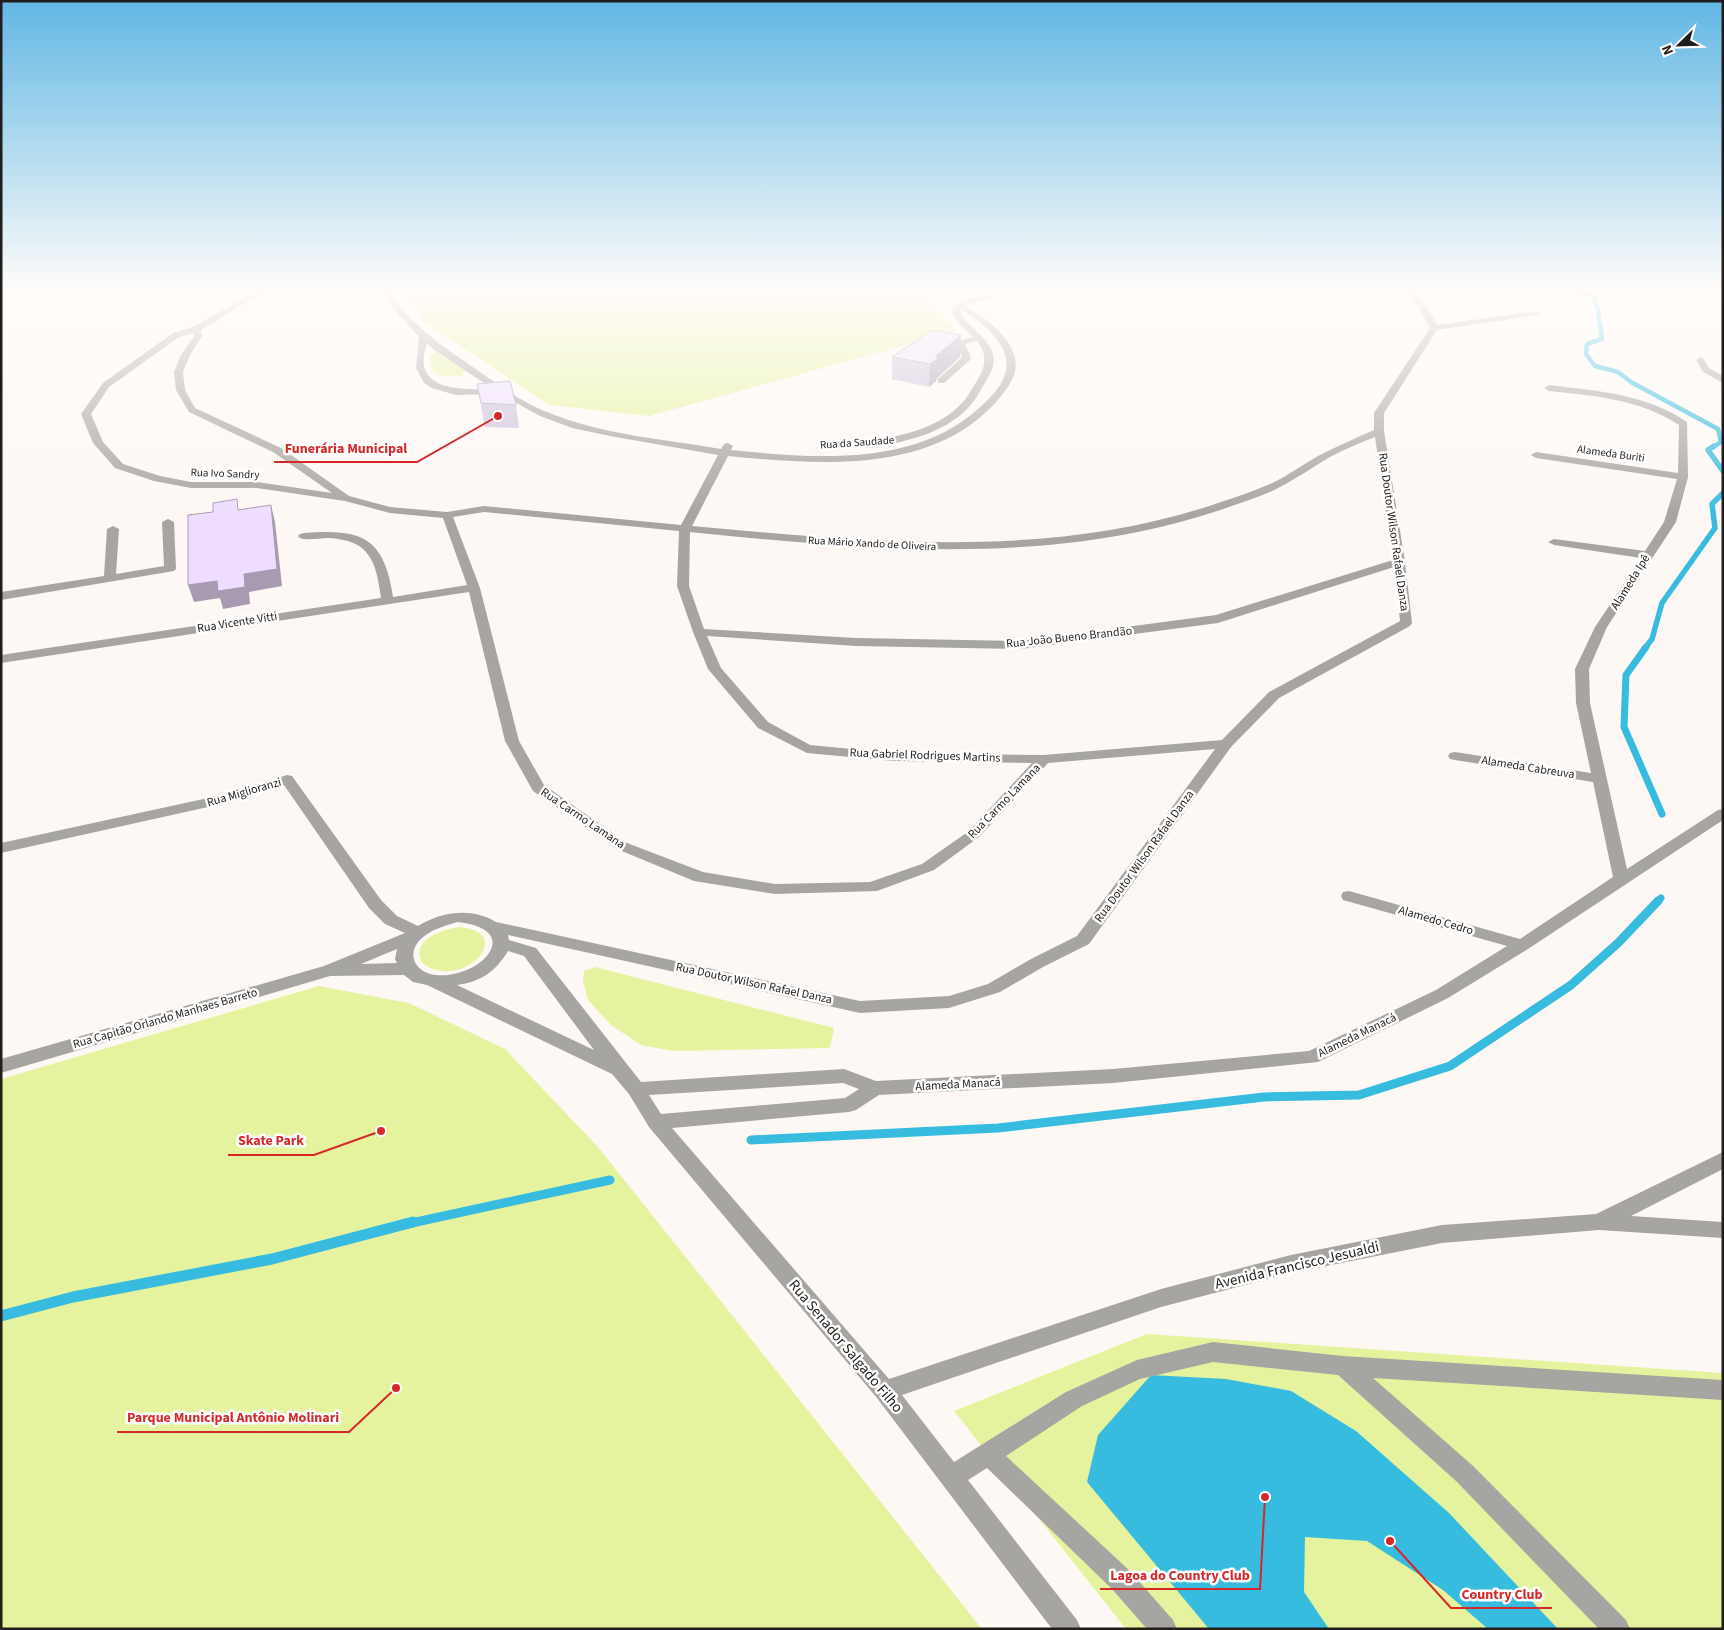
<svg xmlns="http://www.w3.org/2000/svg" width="1724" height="1630" font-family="'Source Sans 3',sans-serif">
<rect width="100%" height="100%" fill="#fef8f4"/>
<g fill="#e6f39e">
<path d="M 407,289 L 918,289 L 957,331 L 649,416 L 550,405 L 422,321 Z"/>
<path d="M 439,352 L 465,370 L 463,376 L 444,376 L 435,374 L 431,367 L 430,353 Z"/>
<path d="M 459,927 C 513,932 472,980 436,970 C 430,968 424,966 421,960 C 412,939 444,929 459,927 Z"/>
<path d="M 595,967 L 834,1028 L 830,1048 L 673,1051 L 641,1045 L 611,1025 L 588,1000 L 583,981 L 584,971 Z"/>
<path d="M 319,986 L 409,1003 L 505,1049 L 598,1147 L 982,1629 L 1,1629 L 1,1079 Z"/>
<path d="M 1147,1334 L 1723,1373 L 1723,1629 L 1126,1629 L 954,1411 Z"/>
</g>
<path fill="#37bcdf" d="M 1151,1375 L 1226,1379 L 1291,1391 L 1356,1431 L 1449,1513 L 1558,1629 L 1488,1629 L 1443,1590 L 1367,1541 L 1305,1537 L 1304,1592 L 1329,1629 L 1209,1629 L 1087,1482 L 1098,1435 Z"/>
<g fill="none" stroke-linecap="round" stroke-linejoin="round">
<path stroke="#37bcdf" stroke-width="4.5" d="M 1573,289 L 1591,295 L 1595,299 L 1598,310 L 1602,339 L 1587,344 L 1586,354 L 1595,366 L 1618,372 L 1631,382 L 1718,429 L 1721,442 L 1712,448"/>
<g stroke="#37bcdf" stroke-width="5.5">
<path d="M 1714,446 L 1708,450 L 1723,471"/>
<path d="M 1645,648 L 1652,639 L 1662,603 L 1715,528 L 1712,504 L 1723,493"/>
</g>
<g stroke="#37bcdf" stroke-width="7">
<path d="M 1646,647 L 1626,675 L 1624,727 L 1662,814"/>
<path d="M 1657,902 L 1661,898"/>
</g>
<g stroke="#37bcdf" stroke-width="9">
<path d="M 751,1140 L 998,1128 L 1264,1097 L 1359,1095 L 1450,1066 L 1571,985 L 1618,943 L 1658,901"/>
<path d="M 407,1224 L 610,1180"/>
</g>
<path stroke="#37bcdf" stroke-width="11" d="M 1,1316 L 73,1297 L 272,1259 L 413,1222"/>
<g fill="#a7a5a1" fill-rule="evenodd">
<path d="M 25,289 L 50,289 L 46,291 L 1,295 L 1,291 Z"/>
<path d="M 260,289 L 269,289 L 201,330 L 202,336 L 190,355 L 183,372 L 185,390 L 195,408 L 281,448 L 349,496 L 390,507 L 447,512 L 484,506 L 681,525 L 718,455 L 610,436 L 572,428 L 540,416 L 500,394 L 456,395 L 432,388 L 424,383 L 416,368 L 419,337 L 399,315 L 380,289 L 388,289 C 412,325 435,341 470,365 C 495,382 519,401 547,412 C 602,435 664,439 721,449 L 724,444 L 728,443 L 733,446 L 731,450 C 812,458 912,468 978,409 C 988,400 999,390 1004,377 C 1016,348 984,324 962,310 L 960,312 C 968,328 988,336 993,354 C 996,366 989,376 983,386 C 979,393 974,402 968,408 C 943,434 904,442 870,448 L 865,445 L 866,443 C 900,435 937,430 962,403 C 968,397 971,390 975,384 C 985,369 989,356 977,341 L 965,344 L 971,358 L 970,360 L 944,383 L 938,383 L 938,379 L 962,357 L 956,343 L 957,341 L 973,337 L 959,324 L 952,312 L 960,301 L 993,293 L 993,297 L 965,306 C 988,318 1024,346 1014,375 C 1008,390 996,403 984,414 C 917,474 811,464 728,456 L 692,526 C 867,542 1051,561 1221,502 C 1237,497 1254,491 1270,484 C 1290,475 1307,461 1326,452 C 1342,444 1358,437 1374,430 L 1374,413 L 1430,328 L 1408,289 L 1416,289 L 1437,325 L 1537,311 L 1541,313 L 1537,315 L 1437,330 L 1384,413 L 1384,431 L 1405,562 L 1412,623 L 1410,626 L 1279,698 L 1231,747 L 1089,944 L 1043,967 L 1000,992 L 949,1008 L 860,1013 L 508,935 L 509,940 L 536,948 L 641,1082 L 844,1069 L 876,1081 L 1113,1069 L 1309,1051 L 1436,990 L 1507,946 L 1343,900 L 1341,896 L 1343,892 L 1349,891 L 1520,939 L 1613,877 L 1593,782 L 1455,760 L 1450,759 L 1448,756 L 1450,753 L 1455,752 L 1591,773 L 1576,703 L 1575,669 L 1595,627 L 1641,558 L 1554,545 L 1548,542 L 1554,539 L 1645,551 L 1664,522 L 1677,479 L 1536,458 L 1531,455 L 1536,452 L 1678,473 L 1679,425 C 1640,399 1595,396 1549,391 L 1544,388 L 1549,385 C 1598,391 1646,394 1687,422 L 1688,477 L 1676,522 L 1607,627 L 1589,669 L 1590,703 L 1627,869 L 1718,810 L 1723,809 L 1723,820 L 1528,949 L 1448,998 L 1318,1062 L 1113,1083 L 879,1095 L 856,1110 L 849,1112 L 672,1128 L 889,1379 L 1161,1289 L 1291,1255 L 1442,1225 L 1596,1214 L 1723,1152 L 1723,1169 L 1631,1216 L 1723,1222 L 1723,1238 L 1599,1230 L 1442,1243 L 1291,1273 L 1161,1307 L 902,1395 L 954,1462 L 1066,1392 L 1137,1360 L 1213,1342 L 1343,1356 L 1723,1380 L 1723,1400 L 1373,1378 L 1472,1465 L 1626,1620 L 1630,1629 L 1599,1629 L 1456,1481 L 1338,1375 L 1213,1362 L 1140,1379 L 1082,1406 L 1006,1456 L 1130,1571 L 1173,1620 L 1177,1629 L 1147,1629 L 1112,1589 L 987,1468 L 968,1480 L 1077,1620 L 1081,1629 L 1052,1629 L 877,1398 L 649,1127 L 629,1094 L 612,1074 L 427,985 L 413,982 L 404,975 L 330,976 L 1,1073 L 1,1059 L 324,966 L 405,933 L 385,924 L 369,908 L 284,785 L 235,801 L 1,853 L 1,843 L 231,793 L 287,775 L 292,776 L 381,900 L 397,916 L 418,926 C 441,912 471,907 496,922 L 860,1001 L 949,996 L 988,984 L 1031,959 L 1077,936 L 1215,749 L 1048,763 L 979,837 L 934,870 L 877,891 L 775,894 L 694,881 L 617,849 L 533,791 L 505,741 L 469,592 L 1,663 L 1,655 L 381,598 C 376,561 370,540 328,538 C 319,538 309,541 300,538 L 298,536 L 300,534 L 304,533 C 361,529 384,536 393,597 L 467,585 L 443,518 L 390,513 L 345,501 L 257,488 L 191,488 L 154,481 L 115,468 L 93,443 L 81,414 L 103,383 L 173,333 L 193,327 ZM 193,333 L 194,336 L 181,355 L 174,372 L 176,390 L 189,412 L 273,452 L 332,493 L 257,482 L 191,482 L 160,476 L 123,464 L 103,442 L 91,414 L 109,387 L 179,337 ZM 427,344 L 436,351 L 493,389 C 461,390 410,391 427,344 ZM 1375,437 L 1393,560 L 1216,615 L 1021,641 L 856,638 L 704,629 L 689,586 L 690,532 C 869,550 1056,568 1229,507 C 1245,501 1263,496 1278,488 C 1296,479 1313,467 1330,457 C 1345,449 1360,443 1375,437 ZM 484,512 L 679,531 L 677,586 L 693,632 L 708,669 L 758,728 L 807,753 L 894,761 L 1032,763 L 969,831 L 922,864 L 870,882 L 775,884 L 703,872 L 627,843 L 544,785 L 519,741 L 480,588 L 453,517 ZM 1394,567 L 1400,621 L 1269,692 L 1222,740 L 1044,755 L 894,753 L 810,745 L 768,722 L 721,668 L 707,636 L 856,646 L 1021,649 L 1218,623 ZM 457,922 C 526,929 481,979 436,975 C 415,973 405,953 422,938 C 432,929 445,926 457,922 ZM 397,949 L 395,959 L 397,963 L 361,964 ZM 508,951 L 524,956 L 594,1050 L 457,985 C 481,982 496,971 508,951 ZM 843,1083 L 859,1089 L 845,1098 L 661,1114 L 649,1095 Z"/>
<path d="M 1700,357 L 1703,358 L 1709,368 L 1723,376 L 1723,383 L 1703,372 L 1696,360 Z"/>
<path d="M 168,519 L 174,522 L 176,569 L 174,571 L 1,600 L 1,592 L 104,576 L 107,529 L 113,526 L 119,529 L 116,574 L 164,566 L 162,522 Z"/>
</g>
</g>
<g fill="#cdbedb">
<path d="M 892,357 L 960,357 L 937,378 L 936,381 L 929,387 L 892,379 Z"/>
<path d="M 477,384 L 516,405 L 519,428 L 485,427 Z"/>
</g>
<g fill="#a79bb2">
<path d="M 961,335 L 960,357 L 937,378 L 936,381 L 929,387 L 930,364 L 937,355 Z"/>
<path d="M 271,505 L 275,522 L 282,586 L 249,592 L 250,604 L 223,609 L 220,598 L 194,602 L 188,585 L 244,574 Z"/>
</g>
<g fill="#edf" stroke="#a79bb2">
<path d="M 932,330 L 961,335 L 937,355 L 937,359 L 930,364 L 892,357 Z"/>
<path d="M 510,381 L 516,405 L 481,403 L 477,384 Z"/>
<path d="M 237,499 L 238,510 L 271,505 L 277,569 L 244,574 L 245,587 L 218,591 L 217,581 L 188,585 L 188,515 L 213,512 L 213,503 Z"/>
</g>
<linearGradient id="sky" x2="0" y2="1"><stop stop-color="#61b7e4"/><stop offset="0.56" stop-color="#fffcfa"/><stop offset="1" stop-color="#fffcfa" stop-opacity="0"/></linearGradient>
<rect width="1724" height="517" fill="url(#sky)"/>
<g text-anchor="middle" stroke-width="5" stroke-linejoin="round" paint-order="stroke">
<g font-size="11" fill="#211d1b" stroke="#fff">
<text transform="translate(857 442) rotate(-4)" y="4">Rua da Saudade</text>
<text transform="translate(1611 453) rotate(8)" y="4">Alameda Buriti</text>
<text transform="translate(225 473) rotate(2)" y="4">Rua Ivo Sandry</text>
<text transform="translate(872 543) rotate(3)" y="4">Rua Mário Xando de Oliveira</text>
</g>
<g font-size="12" fill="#211d1b" stroke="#fff">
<text transform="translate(1394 532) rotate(82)" y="4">Rua Doutor Wilson Rafael Danza</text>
<text transform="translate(1630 582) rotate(-58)" y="4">Alameda Ipê</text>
<text transform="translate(237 622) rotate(-9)" y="4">Rua Vicente Vitti</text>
<text transform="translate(1069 637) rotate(-6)" y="4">Rua João Bueno Brandão</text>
<text transform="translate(925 755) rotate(2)" y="4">Rua Gabriel Rodrigues Martins</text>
<text transform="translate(1528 767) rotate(9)" y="4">Alameda Cabreuva</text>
<text transform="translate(244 792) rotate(-16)" y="4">Rua Miglioranzi</text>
<text transform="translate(1004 801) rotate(-46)" y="4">Rua Carmo Lamana</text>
<text transform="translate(583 818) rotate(34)" y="4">Rua Carmo Lamana</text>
<text transform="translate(1144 856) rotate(-54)" y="4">Rua Doutor Wilson Rafael Danza</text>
<text transform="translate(1436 920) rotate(16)" y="4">Alamedo Cedro</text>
<text transform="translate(754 983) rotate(12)" y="4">Rua Doutor Wilson Rafael Danza</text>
<text transform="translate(165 1018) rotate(-16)" y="4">Rua Capitão Orlando Manhaes Barreto</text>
<text transform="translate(1357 1035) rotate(-26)" y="4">Alameda Manacá</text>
<text transform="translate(958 1084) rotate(-3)" y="4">Alameda Manacá</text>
</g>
<g font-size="15" fill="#211d1b" stroke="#fff">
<text transform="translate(1297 1265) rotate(-13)" y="5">Avenida Francisco Jesualdi</text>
<text transform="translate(846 1346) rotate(50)" y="5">Rua Senador Salgado Filho</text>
</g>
</g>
<path fill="none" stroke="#d62828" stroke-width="2" d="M498 416L417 462H274M381 1131L314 1155H228M396 1388L349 1432H117M1265 1497L1260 1589H1100M1390 1541L1451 1608H1552"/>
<g fill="#d62828" stroke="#fff" stroke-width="2">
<circle cx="498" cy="416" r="5"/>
<circle cx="381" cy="1131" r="5"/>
<circle cx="396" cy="1388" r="5"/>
<circle cx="1265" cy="1497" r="5"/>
<circle cx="1390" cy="1541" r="5"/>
</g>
<g font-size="14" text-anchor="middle" font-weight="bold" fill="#d62828" stroke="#fff" stroke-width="5" stroke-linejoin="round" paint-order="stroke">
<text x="346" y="453">Funerária Municipal</text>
<text x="271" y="1145">Skate Park</text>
<text x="233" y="1422">Parque Municipal Antônio Molinari</text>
<text x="1180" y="1580">Lagoa do Country Club</text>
<text x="1502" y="1599">Country Club</text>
</g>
<rect width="1724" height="1630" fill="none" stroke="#211d1b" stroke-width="5"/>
<g transform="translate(1679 45) rotate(247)" stroke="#ffffff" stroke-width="4" paint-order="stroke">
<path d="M0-4L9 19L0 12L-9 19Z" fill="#211d1b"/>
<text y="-8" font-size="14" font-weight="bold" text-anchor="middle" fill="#211d1b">N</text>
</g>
</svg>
